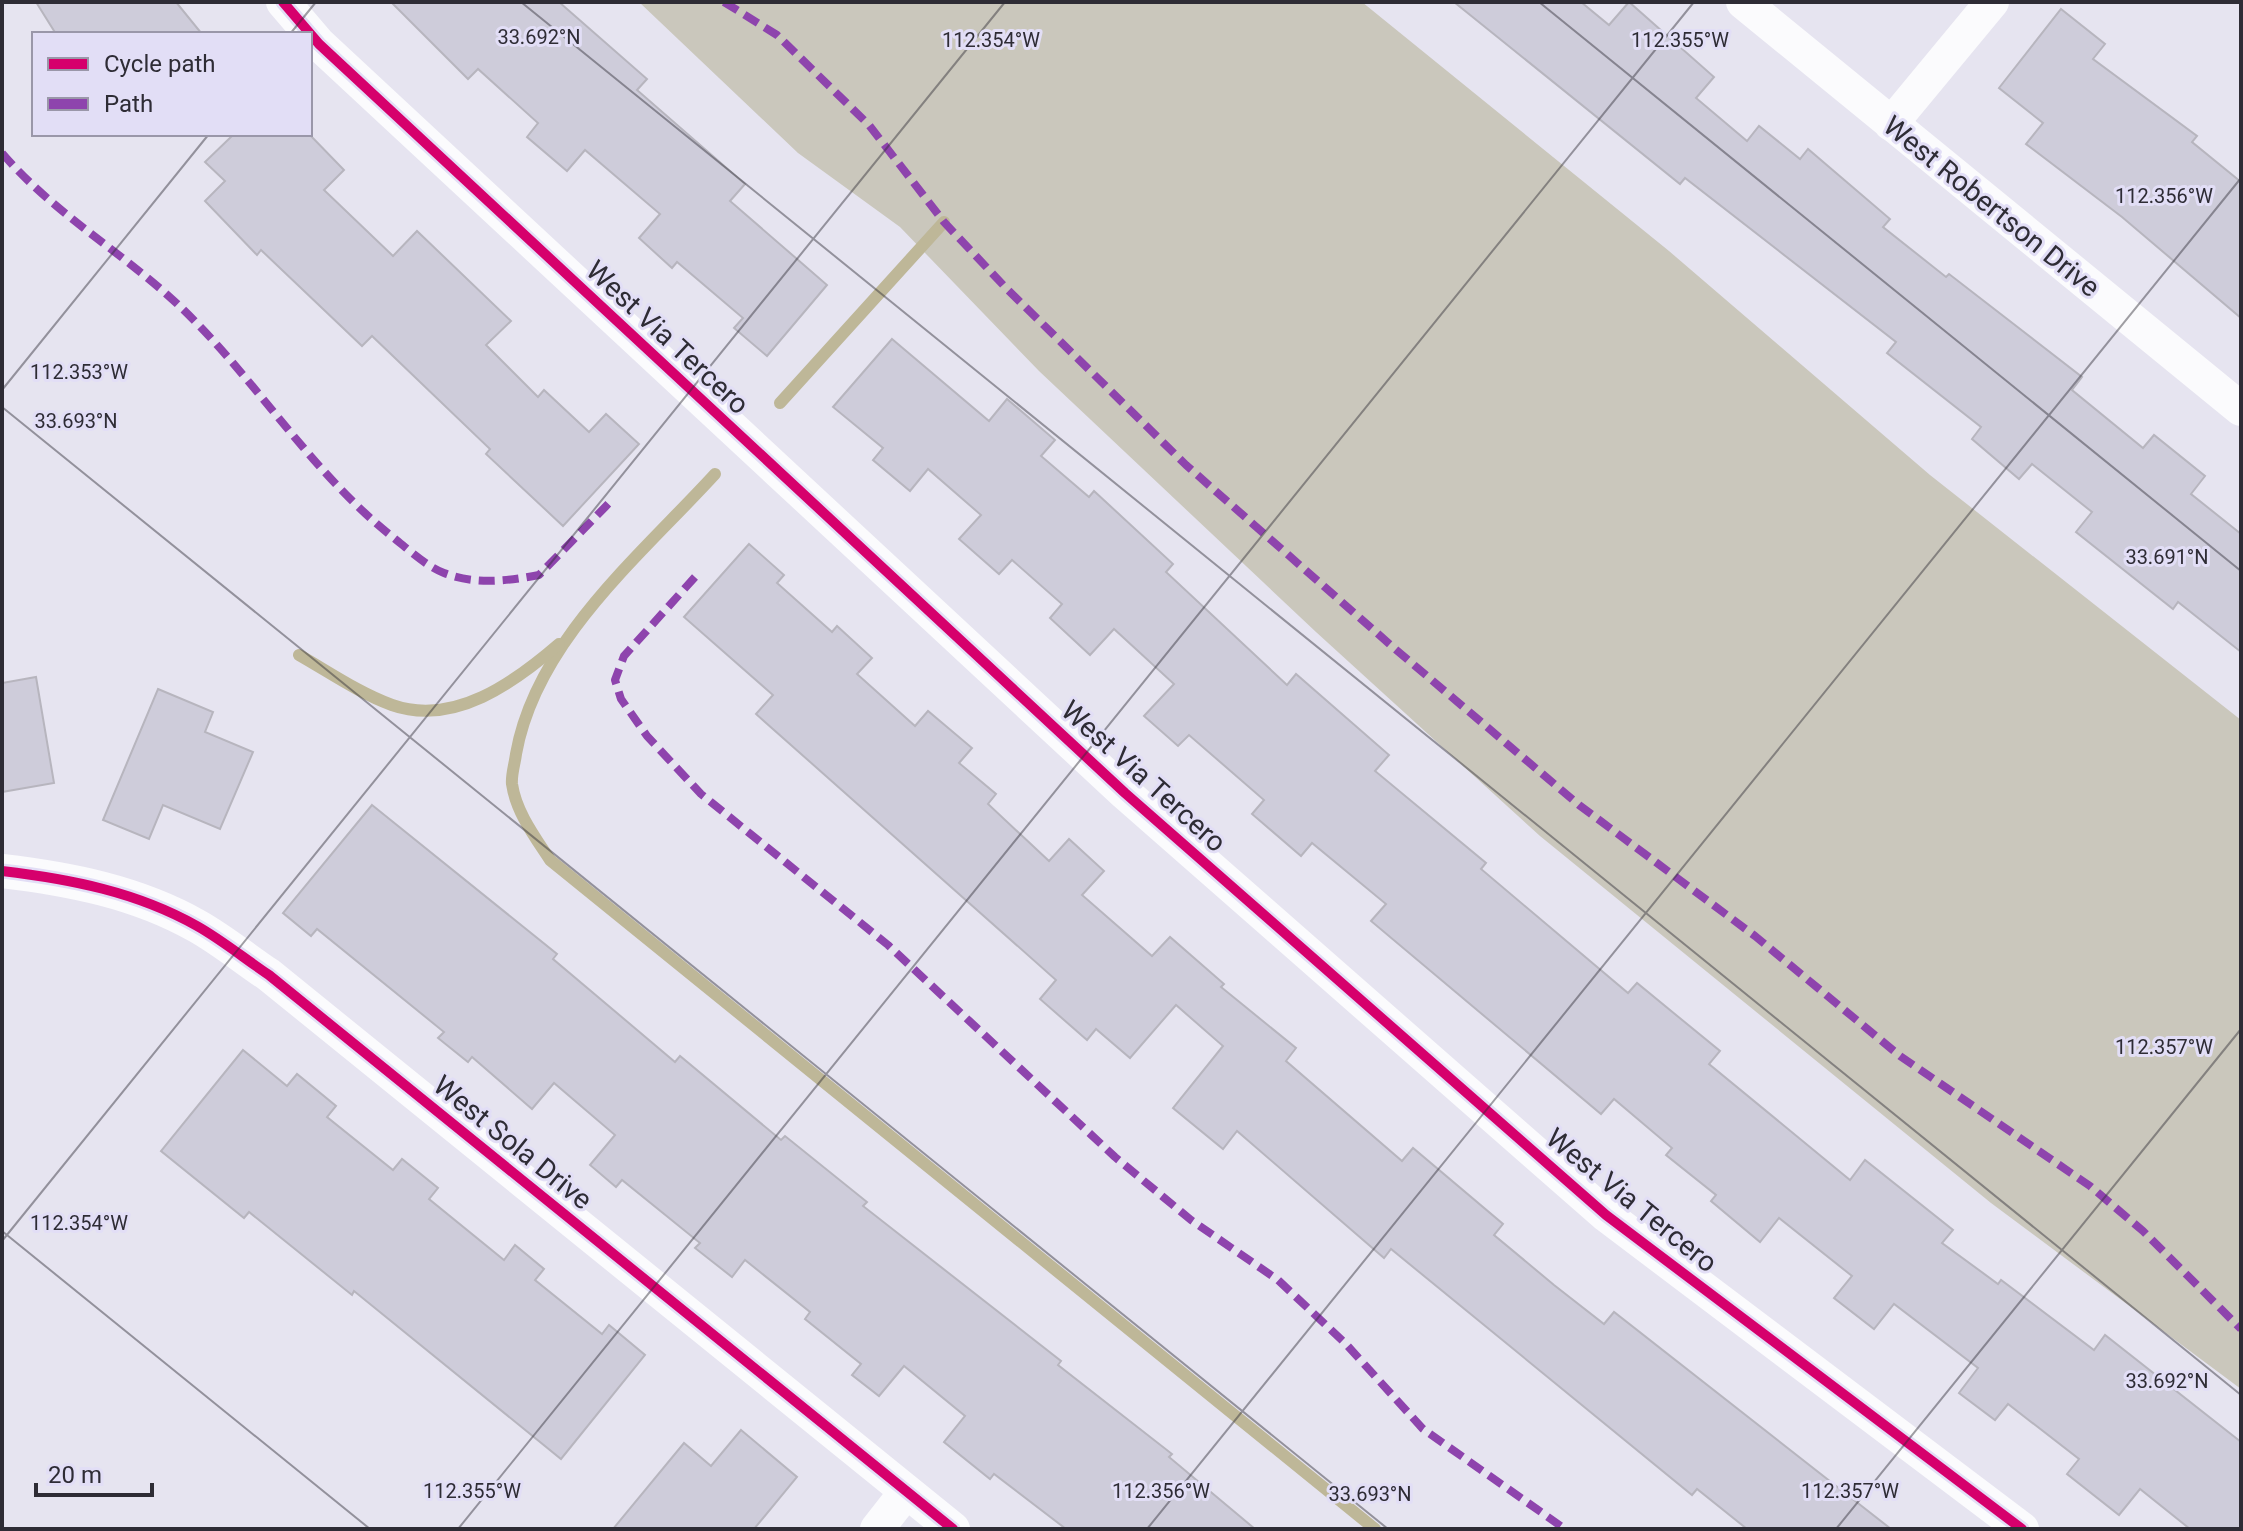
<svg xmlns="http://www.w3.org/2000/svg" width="2243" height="1531" font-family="Roboto,sans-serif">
<rect width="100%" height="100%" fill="#e6e4f0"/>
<path fill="#cac7bc" d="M 639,2 L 1362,2 L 1669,251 L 1930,475 L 2241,720 L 2241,1389 L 1991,1203 L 1540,836 L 1316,632 L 1039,371 L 900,227 L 798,153 Z"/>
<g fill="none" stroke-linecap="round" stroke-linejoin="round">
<g stroke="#beb798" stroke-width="12">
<path d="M 780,403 L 944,222"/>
<path d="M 715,474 C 641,555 536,641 516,754 C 515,763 511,775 512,784 C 516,812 535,837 550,860 L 1375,1529"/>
<path d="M 299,655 C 329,672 359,693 392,705 C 454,727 515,682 559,644"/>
</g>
</g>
<g fill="#ceccda" stroke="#b7b5be" stroke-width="2">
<path d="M 36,2 L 176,2 L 202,34 L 56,34 Z"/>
<path d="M 391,2 L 559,2 L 647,79 L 637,90 L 745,184 L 730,201 L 827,285 L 767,356 L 734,328 L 743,318 L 677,262 L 672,268 L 639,238 L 660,214 L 585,150 L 567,171 L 527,137 L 538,123 L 478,69 L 468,79 Z"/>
<path d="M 1454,2 L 1581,2 L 1609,25 L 1629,2 L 1714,77 L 1696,98 L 1747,141 L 1759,126 L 1800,159 L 1808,149 L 1890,219 L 1883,227 L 1946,277 L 1949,274 L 2082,377 L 2072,390 L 2143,448 L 2154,435 L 2205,476 L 2191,494 L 2241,534 L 2241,652 L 2178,602 L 2173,609 L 2076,532 L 2092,512 L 2032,464 L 2019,479 L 1972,439 L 1981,427 L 1887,353 L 1896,342 L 1685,178 L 1680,184 Z"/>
<path d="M 2061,9 L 2105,44 L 2093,59 L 2197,136 L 2192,142 L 2241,182 L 2241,318 L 2122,217 L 2026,144 L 2043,123 L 1999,88 Z"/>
<path d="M 234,134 L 309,134 L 344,170 L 324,190 L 393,256 L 417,231 L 511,321 L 486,345 L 538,397 L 544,390 L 589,432 L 606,414 L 639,444 L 563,526 L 486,454 L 490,449 L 372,336 L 362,346 L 261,250 L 257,255 L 205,201 L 225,181 L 205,162 Z"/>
<path d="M 892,339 L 989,421 L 1007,399 L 1055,440 L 1041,456 L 1089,497 L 1094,491 L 1173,564 L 1166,572 L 1287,685 L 1296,674 L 1389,755 L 1375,771 L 1486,863 L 1481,869 L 1628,993 L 1637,983 L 1720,1051 L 1709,1064 L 1850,1180 L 1865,1160 L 1953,1230 L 1942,1243 L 1998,1284 L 2001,1280 L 2094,1350 L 2105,1335 L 2241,1442 L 2241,1529 L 2190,1529 L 2140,1489 L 2119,1515 L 2067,1474 L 2079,1459 L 2008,1404 L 1995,1420 L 1959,1393 L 1978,1368 L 1894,1304 L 1874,1329 L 1834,1298 L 1852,1276 L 1779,1218 L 1760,1242 L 1711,1201 L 1716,1195 L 1666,1155 L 1672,1148 L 1614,1099 L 1601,1114 L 1371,921 L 1386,904 L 1312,843 L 1301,856 L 1252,814 L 1264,800 L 1189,735 L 1178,746 L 1144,716 L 1174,684 L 1114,629 L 1090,655 L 1050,618 L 1062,604 L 1012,560 L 999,574 L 959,539 L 981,515 L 928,469 L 910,491 L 873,460 L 883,448 L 833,407 Z"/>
<path d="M 749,544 L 784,575 L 777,583 L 832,632 L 837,626 L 872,658 L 857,674 L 915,726 L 928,711 L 972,748 L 959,763 L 996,794 L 988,804 L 1049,861 L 1069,839 L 1104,871 L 1082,895 L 1152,956 L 1170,937 L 1224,984 L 1221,987 L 1296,1048 L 1286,1061 L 1402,1161 L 1413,1148 L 1503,1224 L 1494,1235 L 1554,1285 L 1604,1324 L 1614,1312 L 1891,1529 L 1747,1529 L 1697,1489 L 1692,1495 L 1391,1249 L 1384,1258 L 1237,1131 L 1223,1149 L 1173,1108 L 1223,1046 L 1176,1005 L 1130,1058 L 1096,1029 L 1087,1040 L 1040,999 L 1056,980 L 756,714 L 773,695 L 684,617 Z"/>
<path d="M 36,677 L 54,783 L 2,792 L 2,683 Z"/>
<path d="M 158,689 L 213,712 L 205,732 L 253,752 L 220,829 L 163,805 L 149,839 L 103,820 Z"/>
<path d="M 372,805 L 557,954 L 553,959 L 675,1062 L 680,1056 L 781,1140 L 785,1136 L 867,1202 L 863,1206 L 1061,1361 L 1058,1365 L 1172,1454 L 1169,1457 L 1255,1529 L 1066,1529 L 994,1474 L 990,1479 L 944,1442 L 965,1416 L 904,1366 L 879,1396 L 852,1375 L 861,1364 L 805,1319 L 810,1312 L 745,1260 L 732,1277 L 695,1248 L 700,1243 L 622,1180 L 616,1187 L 590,1165 L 615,1135 L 554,1083 L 532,1109 L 472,1057 L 468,1062 L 438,1038 L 444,1032 L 317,929 L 311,936 L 283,913 Z"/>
<path d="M 243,1050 L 287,1086 L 297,1074 L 336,1106 L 327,1117 L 393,1170 L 402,1159 L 438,1188 L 429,1199 L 504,1260 L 515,1245 L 544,1269 L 535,1280 L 602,1334 L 609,1325 L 645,1355 L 561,1459 L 354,1291 L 352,1295 L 249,1212 L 244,1218 L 161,1151 Z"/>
<path d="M 741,1430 L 797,1477 L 754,1529 L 613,1529 L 684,1443 L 711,1466 Z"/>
</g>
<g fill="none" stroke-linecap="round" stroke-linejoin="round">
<g stroke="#fbfbfd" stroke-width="34">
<path d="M 283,2 L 319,44 L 1125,793 L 1606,1215 L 2022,1529"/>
<path d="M 1743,2 L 2241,409"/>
<path d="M 1891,124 L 1992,2"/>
<path d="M 2,871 C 70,879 137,892 197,926 C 222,940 245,959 269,975 L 953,1529"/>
<path d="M 877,1529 L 906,1492"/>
</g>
<g stroke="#8e44ad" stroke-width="8" stroke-dasharray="16 8" stroke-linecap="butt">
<path d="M 724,2 L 777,35 L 869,125 L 944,222 L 1006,288 L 1186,465 L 1394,648 L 1579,805 L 1755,936 L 1900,1056 L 2090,1186 L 2143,1231 L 2241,1329"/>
<path d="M 2,153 C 49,208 109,244 163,291 C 248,365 305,468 394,538 C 409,550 426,566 444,573 C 475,585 507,581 539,575 L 613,499"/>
<path d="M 695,577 L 624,656 L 615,680 L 621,699 L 647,736 L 701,794 L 888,945 L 1115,1157 L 1191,1220 L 1278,1280 L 1345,1343 L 1423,1429 L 1565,1529"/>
</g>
<defs>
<g id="cycleway">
<path d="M 283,2 L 319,44 L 1125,793 L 1606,1215 L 2022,1529"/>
<path d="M 2,871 C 70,879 137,892 197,926 C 222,940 245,959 269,975 L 953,1529"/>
</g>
</defs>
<use href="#cycleway" stroke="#e2def6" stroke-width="15"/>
<use href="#cycleway" stroke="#d6006c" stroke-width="10"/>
</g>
<path fill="none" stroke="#2e2c35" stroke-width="2" stroke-opacity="0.45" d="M 521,2 L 2241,1395M 1539,2 L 2241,571M 290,34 L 316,2M 2,390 L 209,134M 2,407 L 1388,1529M 2,1231 L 370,1529M 2,1241 L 1005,2M 458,1529 L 1694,2M 1147,1529 L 2241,178M 1836,1529 L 2241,1029"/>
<g text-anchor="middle" stroke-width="6" stroke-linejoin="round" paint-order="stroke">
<g font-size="28" fill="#2e2c35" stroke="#e2def6">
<text transform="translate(1992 206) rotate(39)" y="10">West Robertson Drive</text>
<text transform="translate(668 337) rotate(43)" y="10">West Via Tercero</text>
<text transform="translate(1144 776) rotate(42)" y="10">West Via Tercero</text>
<text transform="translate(513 1142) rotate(39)" y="10">West Sola Drive</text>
<text transform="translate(1632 1200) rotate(39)" y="10">West Via Tercero</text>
</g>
</g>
<g font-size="20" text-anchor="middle" fill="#2e2c35" stroke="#e2def6" stroke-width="6" stroke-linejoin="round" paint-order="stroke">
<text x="539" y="44">33.692°N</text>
<text x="991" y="47">112.354°W</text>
<text x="1680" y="47">112.355°W</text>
<text x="2164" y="203">112.356°W</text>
<text x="79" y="379">112.353°W</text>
<text x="76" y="428">33.693°N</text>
<text x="2167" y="564">33.691°N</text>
<text x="2164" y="1054">112.357°W</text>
<text x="79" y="1230">112.354°W</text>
<text x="2167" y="1388">33.692°N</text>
<text x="472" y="1498">112.355°W</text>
<text x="1161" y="1498">112.356°W</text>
<text x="1850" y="1498">112.357°W</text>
<text x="1370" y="1501">33.693°N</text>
</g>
<rect width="2243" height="1531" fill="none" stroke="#2e2c35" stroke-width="8"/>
<rect x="32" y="32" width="280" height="104" fill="#e2def6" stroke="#9a97a9" stroke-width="2"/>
<rect x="48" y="58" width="40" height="12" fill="#d6006c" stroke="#9a97a9" stroke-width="2"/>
<text x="104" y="72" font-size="24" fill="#2e2c35">Cycle path</text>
<rect x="48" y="98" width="40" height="12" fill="#8e44ad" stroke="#9a97a9" stroke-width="2"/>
<text x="104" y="112" font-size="24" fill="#2e2c35">Path</text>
<path d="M36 1483v12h116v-12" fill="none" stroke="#2e2c35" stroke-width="4"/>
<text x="48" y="1483" font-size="24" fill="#2e2c35" stroke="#e2def6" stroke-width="6" paint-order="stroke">20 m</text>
</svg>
